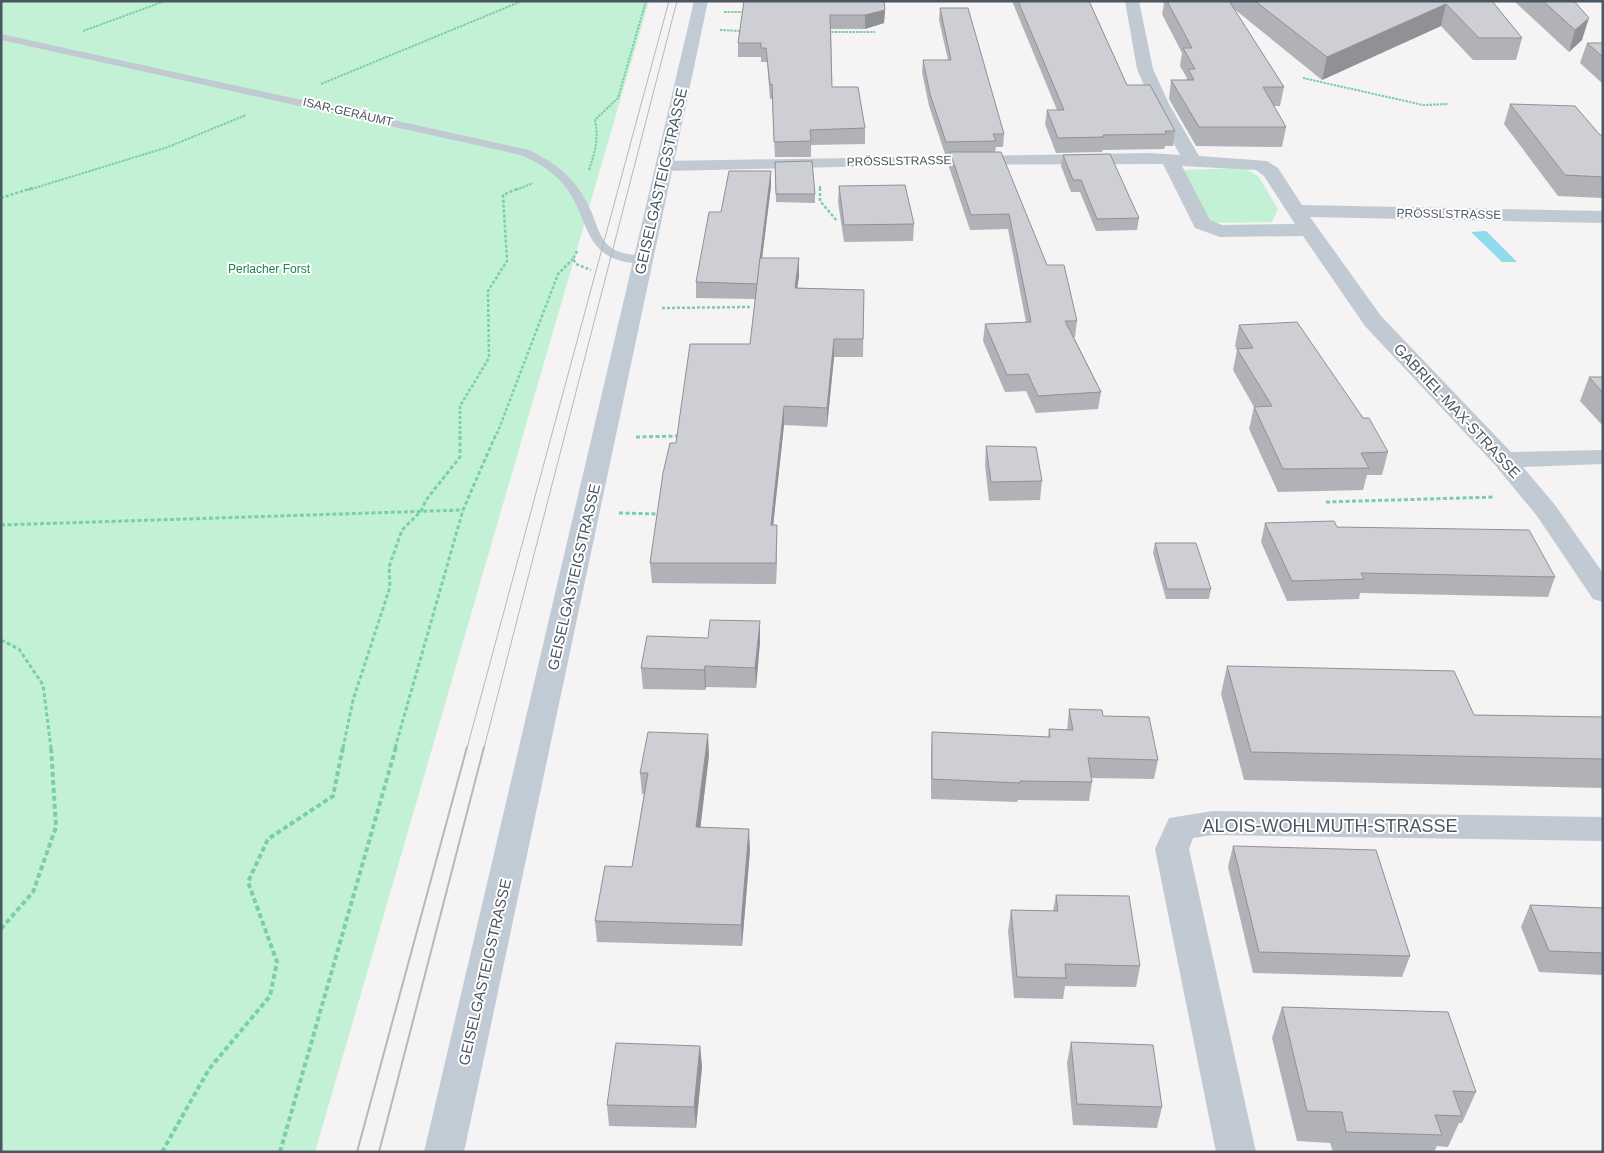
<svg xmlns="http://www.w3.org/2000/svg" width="1604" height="1153" font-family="Helvetica,sans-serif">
<rect width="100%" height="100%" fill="#f5f3f3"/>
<g fill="#c3f1d5">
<path d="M 1,1 L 649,1 L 315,1152 L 1,1152 Z"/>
<path d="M 1244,168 L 1258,176 L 1278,209 L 1272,222 L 1208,223 L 1182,170 Z"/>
</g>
<path fill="#90daee" d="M 1486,231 L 1517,262 L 1502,262 L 1471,232 Z"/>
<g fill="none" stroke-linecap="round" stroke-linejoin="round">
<g stroke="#7ad0a6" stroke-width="2" stroke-dasharray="2.5 1" stroke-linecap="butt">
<path d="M 724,12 L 746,12"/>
<path d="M 720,30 L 742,31"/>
<path d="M 83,31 L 165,1"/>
<path d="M 828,32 L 875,32"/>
<path d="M 1303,78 L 1423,105 L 1448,104"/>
<path d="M 321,84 L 522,1"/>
<path d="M 589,170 C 595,152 599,139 595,120 L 618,98 L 646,1"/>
<path d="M 820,186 L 820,190"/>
<path d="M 28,190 L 168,147 L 246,115"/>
<path d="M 516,190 L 533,183"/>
</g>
<g stroke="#7ad0a6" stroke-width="2.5" stroke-dasharray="3 2" stroke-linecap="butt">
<path d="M 820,188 L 820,201 L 837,221"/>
<path d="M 1,198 L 32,188"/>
<path d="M 577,251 L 573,259 L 576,264 L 591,270"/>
<path d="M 662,308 L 751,307"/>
<path d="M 460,434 L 460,406 L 489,358 L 488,291 L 507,261 L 503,195 L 519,188"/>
<path d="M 497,434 L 558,274 L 573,259"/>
</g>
<g stroke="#7ad0a6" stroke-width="3" stroke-dasharray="4 2.5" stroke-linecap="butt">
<path d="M 636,437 L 680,436"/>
<path d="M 1326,502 L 1495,497"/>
<path d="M 619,513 L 660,514"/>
<path d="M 1,525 L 463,510"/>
<path d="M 1,640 L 19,649 L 43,685 L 51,748"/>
<path d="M 343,748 L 353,700 L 390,587 L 389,567 L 402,530 L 421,511 L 426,500 L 460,457 L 460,432"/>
<path d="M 395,748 L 463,510 L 497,432"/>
</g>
<g stroke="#7ad0a6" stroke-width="4" stroke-dasharray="5 3" stroke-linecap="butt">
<path d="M 1,929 L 33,892 L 56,827 L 51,747"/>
<path d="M 162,1152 L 209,1069 L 270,996 L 277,962 L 248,882 L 268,839 L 333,796 L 343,747"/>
<path d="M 280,1152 L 396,747"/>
</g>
<path fill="#c1cad2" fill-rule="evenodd" d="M 1,34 L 529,150 C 557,163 579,182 591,211 C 596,222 599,237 608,245 C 620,256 635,254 649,257 L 650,260 C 646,266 639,263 633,263 C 581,258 590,215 563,184 C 551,170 537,162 521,155 L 1,40 Z"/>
<g fill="#c1cad2" fill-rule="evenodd">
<path d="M 1125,1 L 1139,1 L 1153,69 L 1169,104 L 1199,156 L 1267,161 L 1278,168 L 1302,205 L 1603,211 L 1603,223 L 1310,217 L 1381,316 L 1511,452 L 1603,450 L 1603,464 L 1523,467 L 1555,505 L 1603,573 L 1603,602 L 1593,599 L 1537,516 L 1495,465 L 1365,326 L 1303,236 L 1220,237 L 1195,228 L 1163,164 L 924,165 L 665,171 L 659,170 L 656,166 L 659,162 L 665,161 L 1149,153 L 1180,155 L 1152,104 L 1137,69 ZM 1182,166 L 1256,170 L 1264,176 L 1295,224 L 1222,225 L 1210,220 Z"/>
<path d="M 1213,811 L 1603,817 L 1603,841 L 1213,835 L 1193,838 L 1189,849 L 1256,1152 L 1216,1152 L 1155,849 L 1169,818 Z"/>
</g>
<path fill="#c1cbd6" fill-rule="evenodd" d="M 694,1 L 708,1 L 464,1152 L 424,1152 Z"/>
<g stroke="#b5b8bd" stroke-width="1">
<path d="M 467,748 L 669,1"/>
<path d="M 484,748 L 677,1"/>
</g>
<g stroke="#b5b8bd" stroke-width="2">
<path d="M 357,1152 L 467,747"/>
<path d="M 379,1152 L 484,747"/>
</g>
</g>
<g fill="#b0b2b7">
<path d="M 744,1 L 885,10 L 884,23 L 865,29 L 831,29 L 832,87 L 865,128 L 865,144 L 811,145 L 811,157 L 775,157 L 772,99 L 770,99 L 767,62 L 761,62 L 761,57 L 738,57 L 738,43 Z"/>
<path d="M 1012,1 L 1089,1 L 1127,85 L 1175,131 L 1173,146 L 1165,146 L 1164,149 L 1103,150 L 1102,152 L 1056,153 L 1045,124 L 1047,110 L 1057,110 Z"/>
<path d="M 1162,1 L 1492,1 L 1522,38 L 1516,60 L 1473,60 L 1441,26 L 1322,80 L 1233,8 L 1284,87 L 1280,106 L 1274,106 L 1286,127 L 1282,147 L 1196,146 L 1169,99 L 1171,80 L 1186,80 L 1187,78 L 1180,66 L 1182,53 L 1162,14 L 1164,4 Z"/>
<path d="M 1514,1 L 1574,1 L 1582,40 L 1569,52 Z"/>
<path d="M 940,8 L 1004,134 L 1003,147 L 996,147 L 995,152 L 1047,265 L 1077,321 L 1075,337 L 1074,337 L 1101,392 L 1098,409 L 1036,413 L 1026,391 L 1005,392 L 983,341 L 985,324 L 1026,322 L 1008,229 L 970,230 L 949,167 L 950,154 L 945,154 L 929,106 L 922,72 L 923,60 L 948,60 L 939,20 Z"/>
<path d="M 1587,43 L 1603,43 L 1603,84 L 1580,63 Z"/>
<path d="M 1510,104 L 1600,135 L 1603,135 L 1603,198 L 1558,196 L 1504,124 Z"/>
<path d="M 1063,155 L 1139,218 L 1137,230 L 1096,231 L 1080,192 L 1071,192 L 1061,166 Z"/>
<path d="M 775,162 L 815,194 L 815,203 L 776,202 Z"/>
<path d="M 771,186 L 762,258 L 799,258 L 799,276 L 797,288 L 864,290 L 863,357 L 834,357 L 827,427 L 784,425 L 773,525 L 777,525 L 776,584 L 652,583 L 650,563 L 676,443 L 750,344 L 755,299 L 696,298 L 696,282 Z"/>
<path d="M 839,186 L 914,224 L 913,241 L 844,242 L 838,202 Z"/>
<path d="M 1239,325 L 1363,418 L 1388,452 L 1382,475 L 1367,475 L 1363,490 L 1278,492 L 1249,429 L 1254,407 L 1233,370 L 1237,350 L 1235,346 Z"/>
<path d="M 1589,377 L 1603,377 L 1603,426 L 1580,401 Z"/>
<path d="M 986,446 L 1042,481 L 1040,500 L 989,501 L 985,465 Z"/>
<path d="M 1265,523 L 1337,527 L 1555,577 L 1548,597 L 1360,593 L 1359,599 L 1287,601 L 1261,542 Z"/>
<path d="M 1155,543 L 1211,589 L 1209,599 L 1166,599 L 1153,553 Z"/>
<path d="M 760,642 L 756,688 L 706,687 L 705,690 L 643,689 L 641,668 Z"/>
<path d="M 1227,666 L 1474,715 L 1603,717 L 1603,788 L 1244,780 L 1221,694 Z"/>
<path d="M 1069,709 L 1103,716 L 1158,760 L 1154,779 L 1091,778 L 1092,782 L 1089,801 L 1018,800 L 1017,802 L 931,799 L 931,751 L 932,732 L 1048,737 L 1049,729 L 1067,730 Z"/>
<path d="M 709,755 L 700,827 L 750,850 L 742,946 L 597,942 L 595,921 L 632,867 L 644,794 L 642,794 L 640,773 Z"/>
<path d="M 1233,846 L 1410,956 L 1402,977 L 1253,973 L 1228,867 Z"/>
<path d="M 1056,895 L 1140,966 L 1136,987 L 1065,986 L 1063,999 L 1014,998 L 1008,931 L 1011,910 L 1053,911 Z"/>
<path d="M 1530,905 L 1603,908 L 1603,975 L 1539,972 L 1521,927 Z"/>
<path d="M 1282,1007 L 1476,1092 L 1462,1123 L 1459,1123 L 1448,1147 L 1437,1146 L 1434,1152 L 1333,1152 L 1330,1143 L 1297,1141 L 1272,1038 Z"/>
<path d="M 1071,1042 L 1162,1107 L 1157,1128 L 1073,1125 L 1067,1063 Z"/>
<path d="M 700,1046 L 702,1067 L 696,1128 L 609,1126 L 607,1105 Z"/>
</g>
<g fill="#909195">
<path d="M 1446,4 L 1441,26 L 1322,80 L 1327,57 Z"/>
<path d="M 885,10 L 884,23 L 865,29 L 865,15 Z"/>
<path d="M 1589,18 L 1582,40 L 1569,52 L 1575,30 Z"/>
<path d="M 771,171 L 771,186 L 757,299 L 757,284 Z"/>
<path d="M 799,258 L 799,276 L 795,306 L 795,288 Z"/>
<path d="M 834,339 L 834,357 L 827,427 L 827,408 Z"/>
<path d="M 784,406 L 784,425 L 771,545 L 771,525 Z"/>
<path d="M 777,525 L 777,545 L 776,584 L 776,563 Z"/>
<path d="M 760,621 L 760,642 L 756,688 L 755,668 Z"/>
<path d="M 705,666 L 706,687 L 705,690 L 704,670 Z"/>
<path d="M 708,734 L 709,755 L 698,848 L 696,827 Z"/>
<path d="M 749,829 L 750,850 L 742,946 L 741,925 Z"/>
<path d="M 700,1046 L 702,1067 L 696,1128 L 694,1107 Z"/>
</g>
<g fill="#cdcfd5" stroke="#909195">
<path d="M 744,1 L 884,1 L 885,10 L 865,15 L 830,15 L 832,87 L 858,87 L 865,128 L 810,130 L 811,141 L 774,142 L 772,84 L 770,85 L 766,48 L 761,48 L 761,43 L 738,43 Z"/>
<path d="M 1018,1 L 1089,1 L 1127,85 L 1150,85 L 1175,131 L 1165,131 L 1166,134 L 1103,135 L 1104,137 L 1058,138 L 1047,110 L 1064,110 Z"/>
<path d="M 1167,1 L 1229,1 L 1284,87 L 1263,87 L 1286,127 L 1199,127 L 1171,80 L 1194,80 L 1188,69 L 1195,69 L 1183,48 L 1192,48 Z"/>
<path d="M 1255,1 L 1492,1 L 1522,38 L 1479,38 L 1446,4 L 1327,57 Z"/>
<path d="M 1543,1 L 1574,1 L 1589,18 L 1575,30 Z"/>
<path d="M 940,8 L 968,8 L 1004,134 L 993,134 L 996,141 L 946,142 L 930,94 L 923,60 L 951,60 Z"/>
<path d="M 1587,43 L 1603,43 L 1603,57 Z"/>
<path d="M 1510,104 L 1575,106 L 1600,135 L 1603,135 L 1603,177 L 1565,175 Z"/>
<path d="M 950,152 L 1001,152 L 1047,265 L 1064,265 L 1077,321 L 1065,321 L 1101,392 L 1038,396 L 1028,374 L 1007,375 L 985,324 L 1031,322 L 1009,214 L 971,215 Z"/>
<path d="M 1110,154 L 1139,218 L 1097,219 L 1081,180 L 1073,180 L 1063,155 Z"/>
<path d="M 812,161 L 815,194 L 776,194 L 775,162 Z"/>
<path d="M 729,171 L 771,171 L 757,284 L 696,282 L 709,212 L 721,212 Z"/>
<path d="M 905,185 L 914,224 L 844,225 L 839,186 Z"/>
<path d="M 760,258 L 799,258 L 795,288 L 864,290 L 863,339 L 834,339 L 827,408 L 784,406 L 771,525 L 777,525 L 776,563 L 650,563 L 663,473 L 670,443 L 676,443 L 690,344 L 750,344 Z"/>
<path d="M 1297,322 L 1363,418 L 1369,418 L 1388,452 L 1361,453 L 1369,468 L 1283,469 L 1254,407 L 1272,406 L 1237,349 L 1253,348 L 1239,325 Z"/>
<path d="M 1589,377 L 1603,377 L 1603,393 Z"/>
<path d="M 986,446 L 1036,447 L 1042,481 L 991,482 Z"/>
<path d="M 1334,521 L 1337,527 L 1529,530 L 1555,577 L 1361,573 L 1364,579 L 1292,581 L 1265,523 Z"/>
<path d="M 1155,543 L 1196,543 L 1211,589 L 1167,589 Z"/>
<path d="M 710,620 L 760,621 L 755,668 L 705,666 L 704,670 L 641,668 L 647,636 L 708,638 Z"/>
<path d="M 1227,666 L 1454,671 L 1474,715 L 1603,717 L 1603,759 L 1251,752 Z"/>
<path d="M 1069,709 L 1102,710 L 1103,716 L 1149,717 L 1158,760 L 1088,758 L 1092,782 L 1020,781 L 1020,783 L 932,779 L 932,732 L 1050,737 L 1049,729 L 1073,730 Z"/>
<path d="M 648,732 L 708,734 L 696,827 L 749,829 L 741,925 L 595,921 L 605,866 L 632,867 L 648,773 L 640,773 Z"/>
<path d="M 1233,846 L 1376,850 L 1410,956 L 1259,952 Z"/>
<path d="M 1056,895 L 1129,896 L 1140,966 L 1065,964 L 1066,978 L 1017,977 L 1011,910 L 1058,911 Z"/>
<path d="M 1530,905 L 1603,908 L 1603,953 L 1549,951 Z"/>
<path d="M 1282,1007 L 1448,1012 L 1476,1092 L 1453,1091 L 1462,1116 L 1435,1115 L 1442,1135 L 1346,1132 L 1342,1112 L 1307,1111 Z"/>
<path d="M 1071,1042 L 1153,1045 L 1162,1107 L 1077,1104 Z"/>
<path d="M 616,1043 L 700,1046 L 694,1107 L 607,1105 Z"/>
</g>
<g text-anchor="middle" stroke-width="4" stroke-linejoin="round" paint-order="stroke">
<g font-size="12" fill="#4a5661" stroke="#fff">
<text transform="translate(348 112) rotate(13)" y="4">ISAR-GERÄUMT</text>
<text transform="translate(899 161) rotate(-1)" y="4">PRÖSSLSTRASSE</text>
<text transform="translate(1449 214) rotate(1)" y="4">PRÖSSLSTRASSE</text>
</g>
<g font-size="12" fill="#17864f" stroke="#fff">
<text x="269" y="273">Perlacher Forst</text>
</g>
<g font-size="15" fill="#4a5661" stroke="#fff">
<text transform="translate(661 181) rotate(-77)" y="5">GEISELGASTEIGSTRASSE</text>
<text transform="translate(1457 411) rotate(47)" y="5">GABRIEL-MAX-STRASSE</text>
<text transform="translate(574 577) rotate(-77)" y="5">GEISELGASTEIGSTRASSE</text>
<text transform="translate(485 972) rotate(-77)" y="5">GEISELGASTEIGSTRASSE</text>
</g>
<g font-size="18" fill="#4a5661" stroke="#fff">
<text x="1330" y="832">ALOIS-WOHLMUTH-STRASSE</text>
</g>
</g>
<rect width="1604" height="1153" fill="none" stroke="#4a5661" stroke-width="5"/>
</svg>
